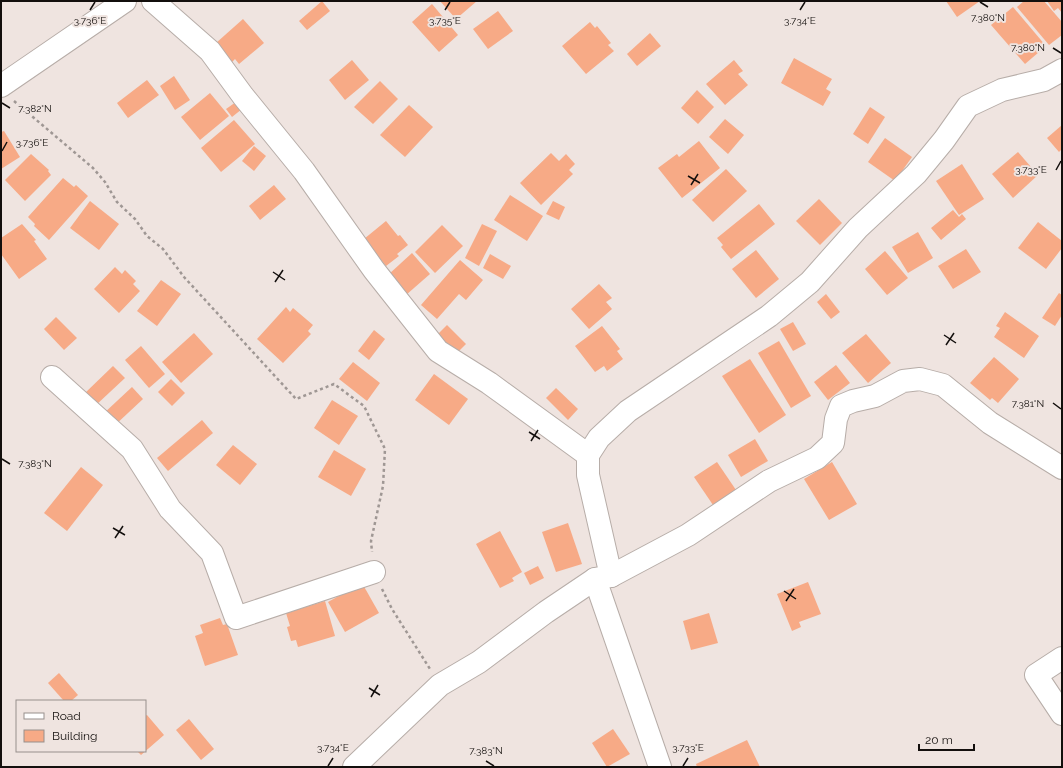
<svg xmlns="http://www.w3.org/2000/svg" width="1063" height="768" font-family="Raleway,sans-serif">
<rect width="100%" height="100%" fill="#efe4e0"/>
<g fill="#f7aa86">
<path d="M 322,1 L 330,11 L 307,30 L 299,21 Z"/>
<path d="M 440,1 L 477,1 L 456,19 Z"/>
<path d="M 946,1 L 980,1 L 957,17 Z"/>
<path d="M 1024,1 L 1044,1 L 1062,22 L 1062,35 L 1049,45 L 1017,7 Z"/>
<path d="M 1047,1 L 1062,1 L 1062,13 L 1058,8 L 1054,11 Z"/>
<path d="M 432,4 L 458,35 L 439,52 L 412,22 Z"/>
<path d="M 1013,7 L 1046,46 L 1025,64 L 991,25 Z"/>
<path d="M 498,11 L 513,31 L 488,49 L 473,29 Z"/>
<path d="M 243,19 L 264,43 L 239,64 L 235,59 L 232,62 L 216,43 Z"/>
<path d="M 590,22 L 595,28 L 597,26 L 611,43 L 608,45 L 614,51 L 586,74 L 562,46 Z"/>
<path d="M 650,33 L 661,46 L 637,66 L 627,54 Z"/>
<path d="M 794,58 L 832,79 L 826,89 L 831,92 L 823,106 L 781,83 Z"/>
<path d="M 352,60 L 369,80 L 345,100 L 329,80 Z"/>
<path d="M 734,60 L 743,71 L 738,74 L 748,85 L 725,105 L 706,84 Z"/>
<path d="M 174,76 L 190,100 L 175,110 L 160,86 Z"/>
<path d="M 147,80 L 159,95 L 128,118 L 117,103 Z"/>
<path d="M 380,81 L 398,99 L 373,124 L 354,107 Z"/>
<path d="M 697,90 L 714,107 L 698,124 L 681,108 Z"/>
<path d="M 210,93 L 229,116 L 200,140 L 181,117 Z"/>
<path d="M 236,102 L 242,109 L 232,117 L 226,109 Z"/>
<path d="M 409,105 L 433,127 L 405,157 L 380,135 Z"/>
<path d="M 870,107 L 885,117 L 868,144 L 853,134 Z"/>
<path d="M 725,119 L 744,135 L 728,154 L 709,137 Z"/>
<path d="M 234,120 L 255,144 L 221,172 L 201,148 Z"/>
<path d="M 1062,125 L 1062,149 L 1059,152 L 1047,138 Z"/>
<path d="M 4,131 L 20,157 L 1,169 L 1,132 Z"/>
<path d="M 885,138 L 912,157 L 895,181 L 868,162 Z"/>
<path d="M 699,141 L 720,168 L 682,198 L 658,168 L 677,154 L 679,157 Z"/>
<path d="M 254,146 L 266,156 L 254,171 L 242,161 Z"/>
<path d="M 1018,152 L 1038,175 L 1013,198 L 992,174 Z"/>
<path d="M 551,153 L 559,161 L 566,154 L 575,164 L 569,170 L 573,174 L 541,205 L 520,183 Z"/>
<path d="M 31,154 L 49,170 L 48,171 L 51,175 L 25,201 L 5,180 Z"/>
<path d="M 962,164 L 984,199 L 959,215 L 936,181 Z"/>
<path d="M 726,169 L 747,191 L 713,222 L 692,200 Z"/>
<path d="M 63,178 L 74,187 L 76,185 L 88,196 L 49,240 L 34,226 L 35,224 L 28,217 Z"/>
<path d="M 274,185 L 286,199 L 260,220 L 249,206 Z"/>
<path d="M 510,195 L 543,216 L 527,241 L 494,220 Z"/>
<path d="M 819,199 L 842,223 L 820,245 L 796,221 Z"/>
<path d="M 90,201 L 119,224 L 99,250 L 70,228 Z"/>
<path d="M 553,201 L 565,207 L 559,220 L 546,214 Z"/>
<path d="M 759,204 L 775,224 L 731,259 L 721,247 L 723,245 L 717,238 Z"/>
<path d="M 953,210 L 959,217 L 962,214 L 966,219 L 941,240 L 931,228 Z"/>
<path d="M 386,221 L 398,236 L 400,235 L 408,245 L 397,254 L 399,256 L 386,266 L 364,239 Z"/>
<path d="M 1038,222 L 1062,241 L 1062,248 L 1046,269 L 1018,248 Z"/>
<path d="M 22,224 L 36,240 L 34,241 L 47,259 L 19,279 L 1,254 L 1,238 Z"/>
<path d="M 482,224 L 497,231 L 479,266 L 465,258 Z"/>
<path d="M 442,225 L 463,246 L 435,273 L 415,252 Z"/>
<path d="M 918,232 L 933,258 L 908,273 L 892,247 Z"/>
<path d="M 966,249 L 981,272 L 953,289 L 938,266 Z"/>
<path d="M 756,250 L 779,279 L 756,298 L 732,269 Z"/>
<path d="M 885,251 L 908,278 L 887,295 L 865,269 Z"/>
<path d="M 412,253 L 430,274 L 406,295 L 388,275 Z"/>
<path d="M 490,254 L 511,266 L 503,279 L 483,268 Z"/>
<path d="M 460,260 L 483,280 L 466,300 L 459,294 L 437,319 L 421,305 Z"/>
<path d="M 115,267 L 122,274 L 125,270 L 136,281 L 133,284 L 140,291 L 119,313 L 94,289 Z"/>
<path d="M 161,280 L 181,294 L 157,326 L 137,311 Z"/>
<path d="M 599,284 L 612,298 L 606,302 L 612,309 L 589,329 L 571,309 Z"/>
<path d="M 1059,293 L 1062,295 L 1062,315 L 1055,326 L 1042,318 Z"/>
<path d="M 826,294 L 840,312 L 831,319 L 817,302 Z"/>
<path d="M 286,307 L 290,312 L 293,308 L 313,325 L 308,331 L 311,334 L 283,363 L 257,339 Z"/>
<path d="M 1005,312 L 1039,336 L 1024,358 L 994,337 L 1000,328 L 996,326 Z"/>
<path d="M 56,317 L 77,338 L 64,350 L 44,329 Z"/>
<path d="M 793,322 L 806,344 L 793,351 L 780,329 Z"/>
<path d="M 447,325 L 466,344 L 456,354 L 436,336 Z"/>
<path d="M 602,326 L 620,349 L 617,351 L 623,359 L 607,371 L 604,366 L 595,372 L 575,346 Z"/>
<path d="M 374,330 L 385,339 L 369,360 L 358,351 Z"/>
<path d="M 194,333 L 213,354 L 181,383 L 162,362 Z"/>
<path d="M 866,334 L 891,363 L 868,383 L 842,353 Z"/>
<path d="M 779,341 L 811,396 L 791,408 L 758,353 Z"/>
<path d="M 141,346 L 165,374 L 149,388 L 125,360 Z"/>
<path d="M 994,357 L 1019,379 L 998,403 L 992,398 L 990,400 L 970,383 Z"/>
<path d="M 750,359 L 786,415 L 759,433 L 722,376 Z"/>
<path d="M 353,362 L 380,383 L 367,401 L 339,379 Z"/>
<path d="M 836,365 L 850,383 L 828,400 L 814,382 Z"/>
<path d="M 113,366 L 125,378 L 95,406 L 84,394 Z"/>
<path d="M 434,374 L 468,399 L 449,425 L 415,400 Z"/>
<path d="M 171,379 L 185,393 L 172,406 L 158,392 Z"/>
<path d="M 132,387 L 143,399 L 113,427 L 102,415 Z"/>
<path d="M 556,388 L 578,409 L 568,420 L 546,398 Z"/>
<path d="M 332,400 L 358,416 L 339,445 L 314,428 Z"/>
<path d="M 202,420 L 213,433 L 168,471 L 157,458 Z"/>
<path d="M 755,439 L 768,461 L 741,477 L 728,455 Z"/>
<path d="M 233,445 L 257,464 L 240,485 L 216,465 Z"/>
<path d="M 334,450 L 366,469 L 351,496 L 318,477 Z"/>
<path d="M 717,462 L 736,490 L 713,505 L 694,477 Z"/>
<path d="M 832,462 L 857,504 L 829,520 L 804,479 Z"/>
<path d="M 81,467 L 103,485 L 67,531 L 44,513 Z"/>
<path d="M 568,523 L 582,564 L 556,572 L 542,532 Z"/>
<path d="M 500,531 L 522,572 L 512,578 L 514,581 L 500,588 L 476,544 Z"/>
<path d="M 538,566 L 544,578 L 530,585 L 524,573 Z"/>
<path d="M 808,582 L 821,614 L 799,622 L 801,627 L 792,631 L 777,594 Z"/>
<path d="M 362,583 L 379,613 L 345,632 L 328,602 Z"/>
<path d="M 325,601 L 335,636 L 298,647 L 296,640 L 291,641 L 287,627 L 290,626 L 286,613 Z"/>
<path d="M 709,613 L 718,643 L 691,650 L 683,621 Z"/>
<path d="M 220,618 L 223,625 L 227,624 L 238,655 L 205,666 L 195,636 L 203,633 L 200,625 Z"/>
<path d="M 59,673 L 78,695 L 71,701 L 64,701 L 48,683 Z"/>
<path d="M 147,715 L 164,735 L 141,755 L 137,751 L 145,751 L 145,716 Z"/>
<path d="M 189,719 L 214,749 L 201,760 L 176,730 Z"/>
<path d="M 613,729 L 630,754 L 607,767 L 592,743 Z"/>
<path d="M 747,740 L 760,767 L 697,767 L 696,764 Z"/>
</g>
<g fill="none" stroke-linecap="round" stroke-linejoin="round">
<defs>
<g id="minor">
<path d="M 153,1 L 210,51 L 243,96 L 304,171 L 374,270 L 438,351 L 489,383 L 588,455"/>
<path d="M 1,86 L 125,1"/>
<path d="M 52,377 L 132,449 L 170,509 L 212,553 L 236,618 L 374,572"/>
<path d="M 611,576 L 588,475 L 588,455 L 599,438 L 628,411 L 769,316 L 810,282 L 858,228 L 916,174 L 944,140 L 968,106 L 1002,90 L 1044,80 L 1062,70"/>
<path d="M 595,579 L 660,767"/>
<path d="M 1062,658 L 1036,675 L 1062,714"/>
<path d="M 354,767 L 440,685 L 479,662 L 546,612 L 595,579 L 611,576 L 688,535 L 769,481 L 817,458 L 833,443 L 836,419 L 841,406 L 853,401 L 875,396 L 903,381 L 920,379 L 943,385 L 990,423 L 1062,468"/>
</g>
</defs>
<use href="#minor" stroke="#b7ada8" stroke-width="24"/>
<g stroke="#9f9794" stroke-width="2.5" stroke-dasharray="3 3" stroke-linecap="butt">
<path d="M 14,101 L 93,168 L 105,182 L 117,202 L 135,219 L 147,236 L 163,249 L 184,277 L 296,399 L 334,384 L 364,406 L 385,449 L 383,486 L 371,541 L 372,552"/>
<path d="M 382,589 L 392,609 L 430,669"/>
</g>
<use href="#minor" stroke="#fff" stroke-width="22"/>
</g>
<path fill="none" stroke="#130f0d" stroke-width="1.5" d="M 980,2 L 988,7M 90,10 L 95,2M 445,10 L 450,2M 800,10 L 805,2M 1053,48 L 1061,53M 2,103 L 10,108M 2,151 L 7,142M 1056,170 L 1061,161M 688,176 L 700,183M 691,185 L 698,174M 273,272 L 285,280M 275,282 L 283,270M 944,335 L 956,343M 946,345 L 954,333M 1053,403 L 1061,409M 529,432 L 540,439M 531,441 L 538,430M 2,459 L 10,464M 113,528 L 125,535M 115,538 L 123,526M 784,591 L 796,599M 786,601 L 794,589M 369,688 L 380,695M 371,697 L 378,685M 486,761 L 494,766M 328,766 L 333,758M 683,766 L 688,758"/>
<g font-size="10" text-anchor="middle" fill="#130f0d" stroke="#efe4e0" stroke-width="4" stroke-linejoin="round" paint-order="stroke">
<text x="988" y="21">7.380°N</text>
<text x="90" y="24">3.736°E</text>
<text x="445" y="24">3.735°E</text>
<text x="800" y="24">3.734°E</text>
<text x="1028" y="51">7.380°N</text>
<text x="35" y="112">7.382°N</text>
<text x="32" y="146">3.736°E</text>
<text x="1031" y="173">3.733°E</text>
<text x="1028" y="407">7.381°N</text>
<text x="35" y="467">7.383°N</text>
<text x="333" y="751">3.734°E</text>
<text x="688" y="751">3.733°E</text>
<text x="486" y="754">7.383°N</text>
</g>
<rect width="1063" height="768" fill="none" stroke="#130f0d" stroke-width="4"/>
<rect x="16" y="700" width="130" height="52" fill="#efe4e0" stroke="#978f8c"/>
<rect x="24" y="713" width="20" height="6" fill="#ffffff" stroke="#978f8c"/>
<text x="52" y="720" font-size="12" fill="#130f0d">Road</text>
<rect x="24" y="730" width="20" height="12" fill="#f7aa86" stroke="#978f8c"/>
<text x="52" y="740" font-size="12" fill="#130f0d">Building</text>
<path d="M919 744v6h55v-6" fill="none" stroke="#130f0d" stroke-width="2"/>
<text x="925" y="744" font-size="12" fill="#130f0d" stroke="#efe4e0" stroke-width="3" paint-order="stroke">20 m</text>
</svg>
